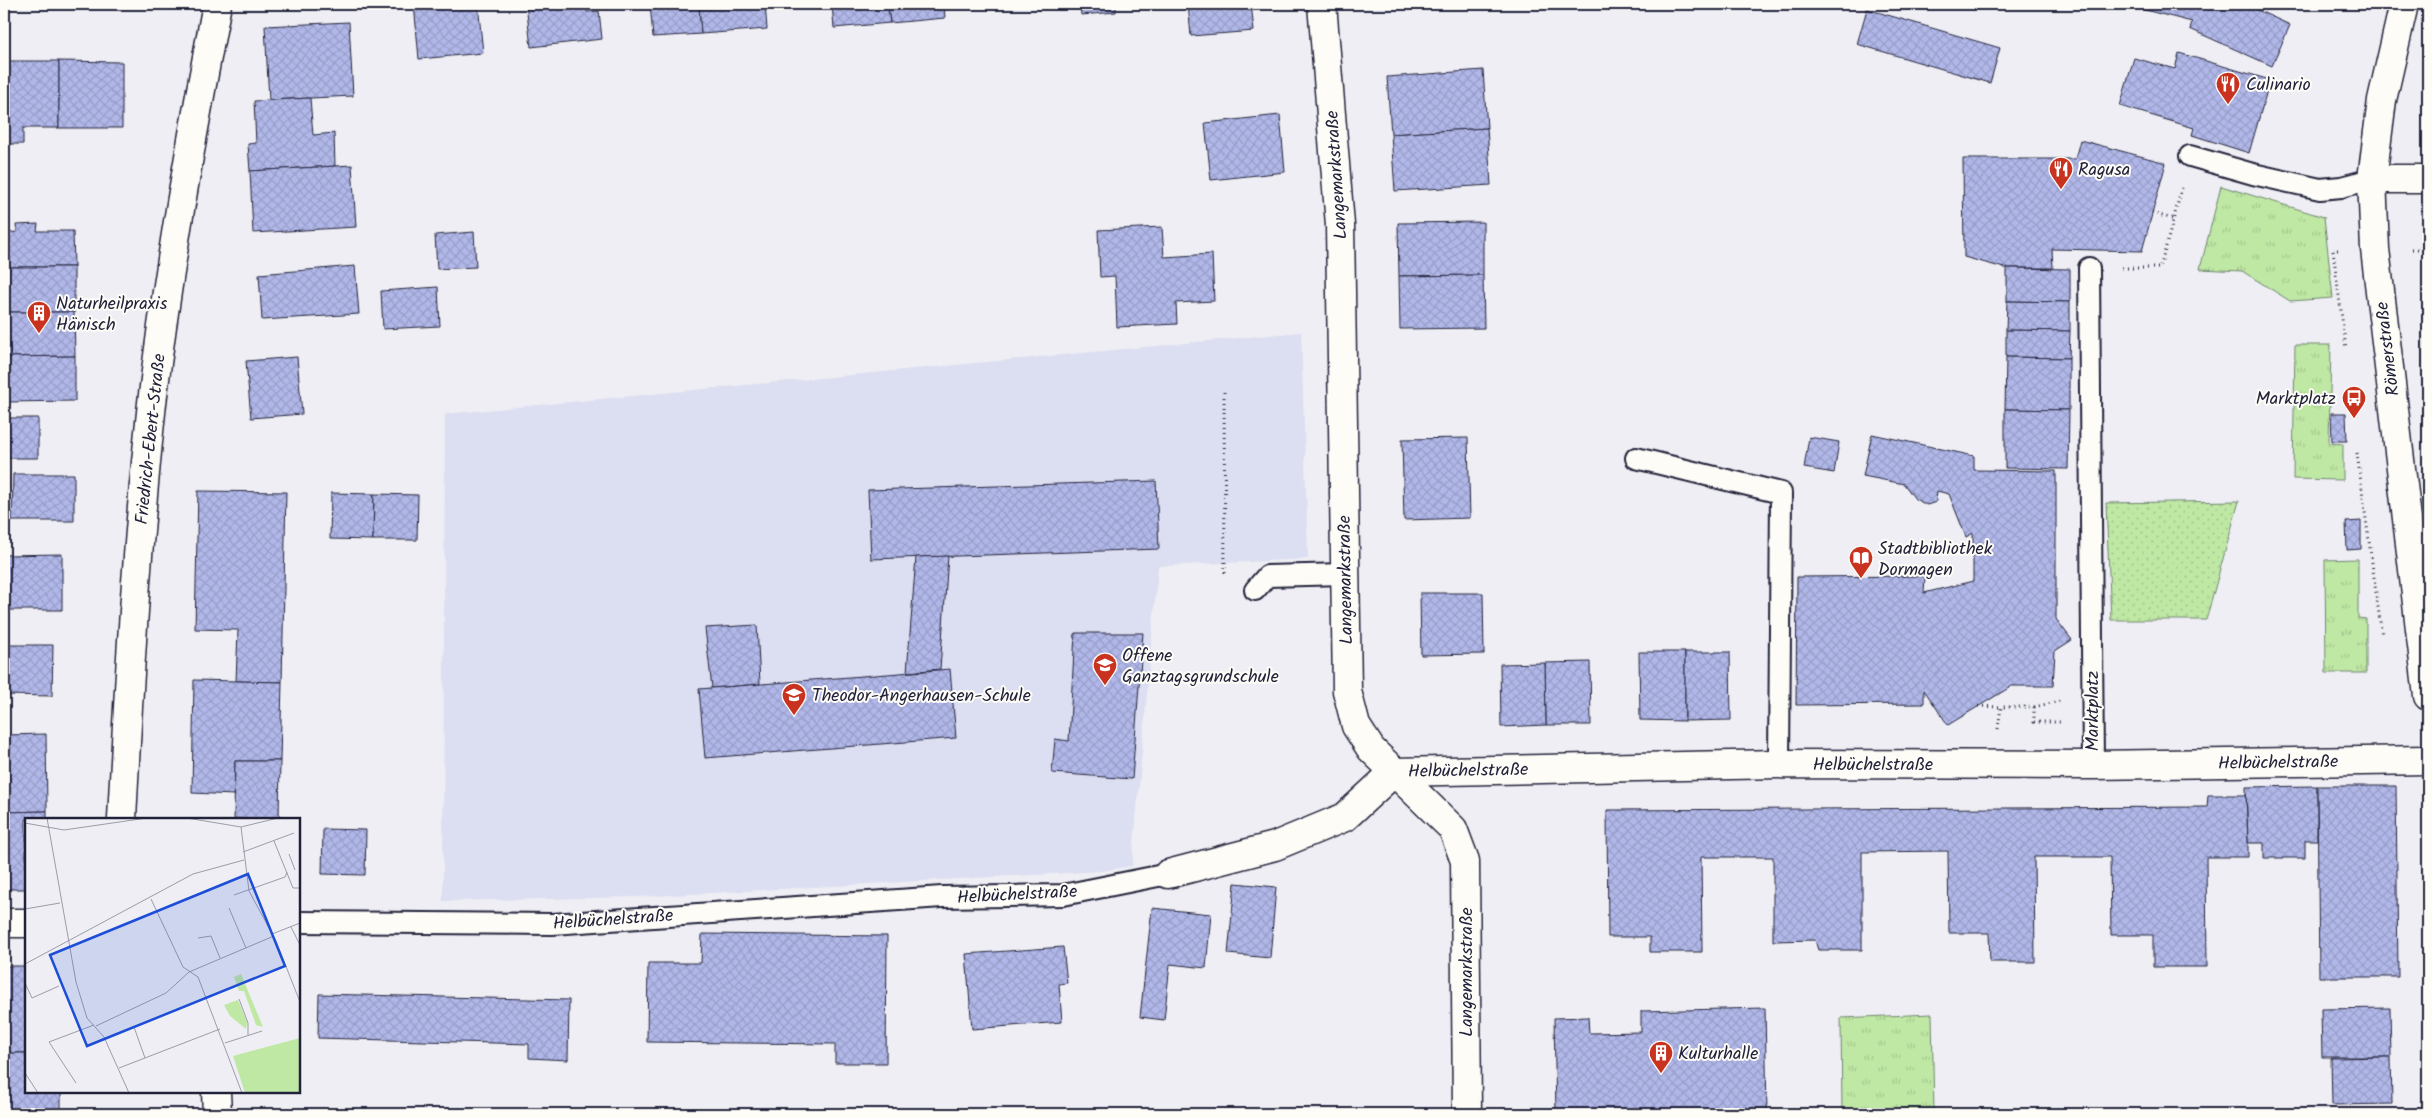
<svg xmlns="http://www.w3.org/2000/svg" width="2432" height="1118" font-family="Kalam,sans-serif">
<defs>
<pattern id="grass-tufts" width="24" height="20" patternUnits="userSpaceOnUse" patternTransform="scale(1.25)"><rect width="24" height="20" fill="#bfe8a4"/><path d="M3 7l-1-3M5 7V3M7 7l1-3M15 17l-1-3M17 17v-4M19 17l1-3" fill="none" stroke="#a4c78e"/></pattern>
<pattern id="park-dots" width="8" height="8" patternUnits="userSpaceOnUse" patternTransform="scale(1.25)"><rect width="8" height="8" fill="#bfe8a4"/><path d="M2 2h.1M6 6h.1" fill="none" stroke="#a4c78e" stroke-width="1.8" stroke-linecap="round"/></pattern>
<pattern id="building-cross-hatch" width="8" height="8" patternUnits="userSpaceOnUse" patternTransform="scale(1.25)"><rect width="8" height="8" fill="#b1b8e9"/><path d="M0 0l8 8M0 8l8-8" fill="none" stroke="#989ec9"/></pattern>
</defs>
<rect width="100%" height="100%" fill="#eeeef4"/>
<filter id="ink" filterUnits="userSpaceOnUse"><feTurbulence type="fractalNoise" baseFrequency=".02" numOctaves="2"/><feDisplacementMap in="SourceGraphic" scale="10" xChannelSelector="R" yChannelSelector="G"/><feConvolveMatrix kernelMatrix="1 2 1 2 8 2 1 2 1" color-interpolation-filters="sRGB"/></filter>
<g filter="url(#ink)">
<path fill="#dcdef1" d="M 1301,332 L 1308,559 L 1158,566 L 1132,866 L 1102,871 L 636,897 L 443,901 L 445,414 Z"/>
<g fill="url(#grass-tufts)" stroke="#708570">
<path d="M 2221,186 L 2324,217 L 2333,298 L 2290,301 L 2242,271 L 2200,269 Z"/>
<path d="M 2295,345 L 2331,345 L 2329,443 L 2343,444 L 2343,480 L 2293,479 Z"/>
<path d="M 2358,559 L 2358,618 L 2366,619 L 2366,673 L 2326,673 L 2325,560 Z"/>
<path d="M 1932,1014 L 1934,1114 L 1842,1114 L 1841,1018 Z"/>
</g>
<path fill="url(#park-dots)" stroke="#708570" d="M 2239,501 L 2206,620 L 2111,620 L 2106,503 Z"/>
<g fill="url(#building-cross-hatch)" stroke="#22223b">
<path d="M 414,4 L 478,4 L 483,53 L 419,59 Z"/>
<path d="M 526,4 L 586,4 L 587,12 L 599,11 L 602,39 L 531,47 Z"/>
<path d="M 650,4 L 699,4 L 701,34 L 653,37 Z"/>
<path d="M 699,4 L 765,4 L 767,29 L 701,34 Z"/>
<path d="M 832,4 L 888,4 L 890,23 L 834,28 Z"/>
<path d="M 888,4 L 944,4 L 945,18 L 890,23 Z"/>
<path d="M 1080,4 L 1116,4 L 1116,12 L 1081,15 Z"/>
<path d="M 1188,4 L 1251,4 L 1254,31 L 1191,36 Z"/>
<path d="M 2134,4 L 2244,4 L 2290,25 L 2272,66 L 2190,29 L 2192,22 L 2133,7 Z"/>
<path d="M 2272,4 L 2296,4 L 2294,9 Z"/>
<path d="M 1867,9 L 2000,48 L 1990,83 L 1857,44 Z"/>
<path d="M 349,22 L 353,96 L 269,100 L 265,26 Z"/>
<path d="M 2179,53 L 2270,80 L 2249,153 L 2192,135 L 2194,128 L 2120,106 L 2134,58 L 2175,69 Z"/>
<path d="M 4,61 L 59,61 L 59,128 L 23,128 L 23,144 L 4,144 Z"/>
<path d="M 59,61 L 122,62 L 122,128 L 59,128 Z"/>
<path d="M 1483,70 L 1487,128 L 1391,134 L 1387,77 Z"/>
<path d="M 310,98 L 313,135 L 334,133 L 335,166 L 250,171 L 248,144 L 256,143 L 254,101 Z"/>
<path d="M 1280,115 L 1285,172 L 1211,180 L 1205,123 Z"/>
<path d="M 1487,128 L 1491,185 L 1395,191 L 1391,134 Z"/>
<path d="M 2080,140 L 2166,163 L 2142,251 L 2052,249 L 2053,268 L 2004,268 L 1964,257 L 1963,159 L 2075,159 Z"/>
<path d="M 352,165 L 356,227 L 253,233 L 250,171 Z"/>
<path d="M 1483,222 L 1483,275 L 1399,276 L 1398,223 Z"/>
<path d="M 38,224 L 37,231 L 73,231 L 74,267 L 4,267 L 4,233 L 17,232 L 16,225 Z"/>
<path d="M 1162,227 L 1164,257 L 1212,254 L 1214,301 L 1176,303 L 1177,324 L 1117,327 L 1115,276 L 1100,277 L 1098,230 Z"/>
<path d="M 474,232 L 476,267 L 437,269 L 435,235 Z"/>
<path d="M 355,266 L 359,314 L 262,320 L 259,274 Z"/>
<rect x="4" y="267" width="70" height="45"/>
<path d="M 2007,268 L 2070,269 L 2070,302 L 2007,301 Z"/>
<path d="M 1483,275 L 1484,328 L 1400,329 L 1399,276 Z"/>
<path d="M 438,287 L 440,326 L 383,329 L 381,291 Z"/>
<path d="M 2007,301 L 2070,302 L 2070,331 L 2006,330 Z"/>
<path d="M 4,312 L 74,312 L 75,356 L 4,357 Z"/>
<path d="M 2006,330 L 2070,331 L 2069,358 L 2006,357 Z"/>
<path d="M 75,356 L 75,401 L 4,402 L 4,357 Z"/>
<path d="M 297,357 L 302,414 L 251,418 L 246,361 Z"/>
<path d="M 2006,357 L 2069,358 L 2069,410 L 2005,409 Z"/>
<path d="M 2005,409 L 2069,410 L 2068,469 L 2005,468 Z"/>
<path d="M 2331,413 L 2346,413 L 2347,441 L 2332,441 Z"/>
<rect x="4" y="418" width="34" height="40"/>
<path d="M 1872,434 L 1974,456 L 1974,470 L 2056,471 L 2056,619 L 2072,640 L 2055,651 L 2053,686 L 2012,686 L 1948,725 L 1924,690 L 1924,704 L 1796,705 L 1797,577 L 1925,576 L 1924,593 L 1973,581 L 1973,533 L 1966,537 L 1949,494 L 1937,491 L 1936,502 L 1927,505 L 1915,499 L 1904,484 L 1863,476 Z"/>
<path d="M 1809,437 L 1839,442 L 1834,473 L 1804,468 Z"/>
<path d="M 1468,438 L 1470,518 L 1404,520 L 1402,439 Z"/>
<path d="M 13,474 L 74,474 L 74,521 L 12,521 Z"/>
<path d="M 1156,481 L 1159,549 L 871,559 L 868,490 Z"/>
<path d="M 198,491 L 286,492 L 282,682 L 236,681 L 238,630 L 195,629 Z"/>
<path d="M 331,493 L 374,494 L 373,540 L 330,539 Z"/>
<path d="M 374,494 L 418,495 L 417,540 L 373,540 Z"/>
<path d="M 2361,521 L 2361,549 L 2347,550 L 2346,522 Z"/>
<path d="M 62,554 L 62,610 L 4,610 L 4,555 Z"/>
<path d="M 948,556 L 940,669 L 907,672 L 916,557 Z"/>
<path d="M 1420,593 L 1483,593 L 1484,654 L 1421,655 Z"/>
<path d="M 757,625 L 760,684 L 712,688 L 705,628 Z"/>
<path d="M 1075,633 L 1143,633 L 1132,779 L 1052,773 L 1055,739 L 1069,741 Z"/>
<path d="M 4,645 L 53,645 L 52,696 L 4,695 Z"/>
<path d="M 1639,652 L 1685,652 L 1685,721 L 1640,720 Z"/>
<path d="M 1685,652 L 1730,652 L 1731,720 L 1685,721 Z"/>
<path d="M 1590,662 L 1591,725 L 1546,725 L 1545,663 Z"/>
<path d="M 1545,663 L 1546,725 L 1501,727 L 1500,664 Z"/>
<path d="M 950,669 L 956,738 L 705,758 L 699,689 Z"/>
<path d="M 194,680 L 282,682 L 280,761 L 235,761 L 234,795 L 192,793 Z"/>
<path d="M 46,734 L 47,811 L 4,812 L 4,735 Z"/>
<path d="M 235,761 L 280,761 L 279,819 L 234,819 Z"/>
<path d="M 2317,786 L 2317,840 L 2305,840 L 2305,858 L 2264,858 L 2264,843 L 2248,843 L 2246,787 Z"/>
<path d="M 2317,786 L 2396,786 L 2398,977 L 2319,977 Z"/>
<path d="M 2208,795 L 2246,795 L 2248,843 L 2248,857 L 2206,857 L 2207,967 L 2153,967 L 2153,935 L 2111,935 L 2110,857 L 2034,857 L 2035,962 L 1990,962 L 1989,933 L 1949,933 L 1948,851 L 1862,852 L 1862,950 L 1818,950 L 1815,940 L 1773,941 L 1773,857 L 1701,857 L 1702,952 L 1650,952 L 1650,937 L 1608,937 L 1607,810 L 2207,807 Z"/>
<path d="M 47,811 L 47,819 L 26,819 L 26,889 L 4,889 L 4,812 Z"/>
<path d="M 323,829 L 366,830 L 365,875 L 322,874 Z"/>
<path d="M 1235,883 L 1276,887 L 1270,958 L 1228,954 Z"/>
<path d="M 1152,908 L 1211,914 L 1206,968 L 1170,964 L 1164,1020 L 1140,1017 Z"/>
<path d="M 702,934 L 887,936 L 886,1063 L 835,1063 L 835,1044 L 647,1042 L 648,963 L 701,963 Z"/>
<path d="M 1063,947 L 1067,983 L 1059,984 L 1062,1022 L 972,1029 L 966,954 Z"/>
<rect x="4" y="966" width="22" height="87"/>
<path d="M 319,994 L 569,1000 L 568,1060 L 529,1058 L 529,1044 L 318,1038 Z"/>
<path d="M 1765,1008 L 1767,1114 L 1556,1114 L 1554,1018 L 1588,1017 L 1589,1033 L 1641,1032 L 1641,1011 Z"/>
<path d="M 2390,1008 L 2391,1057 L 2322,1057 L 2321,1009 Z"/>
<path d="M 4,1053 L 26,1053 L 26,1092 L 61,1092 L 61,1114 L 4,1114 Z"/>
<path d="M 2391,1057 L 2392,1104 L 2332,1105 L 2331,1058 Z"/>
<path d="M 317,1109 L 404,1111 L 404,1114 L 317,1114 Z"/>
</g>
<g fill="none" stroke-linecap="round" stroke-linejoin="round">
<defs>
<g id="service">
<path d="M 2190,156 L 2253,174 L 2320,189 L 2341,187 L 2372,179"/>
<path d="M 2089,268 L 2093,765"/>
<path d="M 1636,458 L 1781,493 L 1779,764"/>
<path d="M 1255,590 L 1267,576 L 1345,574"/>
<path d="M 299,922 L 552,924 L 942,897 L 1063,895 L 1168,874"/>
</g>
<g id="minor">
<path d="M 1322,4 L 1340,225 L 1347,691 L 1356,726 L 1371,749 L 1453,829 L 1465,861 L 1467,1114"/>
<path d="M 2404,4 L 2382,100 L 2372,179 L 2375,249 L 2428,696"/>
<path d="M 2372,179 L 2428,179"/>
<path d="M 122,819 C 129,680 137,542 152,403 C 168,269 192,136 217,4"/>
<path d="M 1168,874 L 1275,846 L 1345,817 L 1394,772 L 1779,764 L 2093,765 L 2428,760"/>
<path d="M 4,923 L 26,923"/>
<path d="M 216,1092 L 217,1114"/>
</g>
</defs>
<use href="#service" stroke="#22223b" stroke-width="24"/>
<use href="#minor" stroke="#22223b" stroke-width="31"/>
<g stroke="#22223b" stroke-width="3" stroke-dasharray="1 4" stroke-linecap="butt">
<path d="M 2152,213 L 2173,219"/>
<path d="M 2412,249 L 2426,249 L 2428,282"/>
<path d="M 2338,250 L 2333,250 L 2346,349"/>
<path d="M 2122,268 L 2160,268 L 2182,188"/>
<path d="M 1224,392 L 1225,576"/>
<path d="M 2357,453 L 2382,636"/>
<path d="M 1978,706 L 2001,707"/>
<path d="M 2034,707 L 2060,701"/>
<path d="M 1998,729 L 2001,707 L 2034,707 L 2034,722 L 2060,722"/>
</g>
<use href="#service" stroke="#fdfcf7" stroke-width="20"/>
<use href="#minor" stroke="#fdfcf7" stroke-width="28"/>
</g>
</g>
<defs>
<symbol id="restaurant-pin" viewBox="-11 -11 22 30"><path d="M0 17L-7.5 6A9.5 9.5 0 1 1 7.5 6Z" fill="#c8321e" stroke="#fdfcf7"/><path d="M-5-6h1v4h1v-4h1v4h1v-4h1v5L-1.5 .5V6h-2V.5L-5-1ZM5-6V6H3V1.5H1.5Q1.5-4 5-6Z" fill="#fff"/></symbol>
<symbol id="building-pin" viewBox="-11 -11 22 30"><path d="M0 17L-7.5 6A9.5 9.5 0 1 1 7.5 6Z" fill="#c8321e" stroke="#fdfcf7"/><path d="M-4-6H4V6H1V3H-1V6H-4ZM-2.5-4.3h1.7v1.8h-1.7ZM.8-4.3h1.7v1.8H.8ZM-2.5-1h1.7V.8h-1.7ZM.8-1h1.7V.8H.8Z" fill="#fff"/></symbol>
<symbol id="bus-pin" viewBox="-11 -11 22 30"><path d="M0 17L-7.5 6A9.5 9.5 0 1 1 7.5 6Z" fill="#c8321e" stroke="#fdfcf7"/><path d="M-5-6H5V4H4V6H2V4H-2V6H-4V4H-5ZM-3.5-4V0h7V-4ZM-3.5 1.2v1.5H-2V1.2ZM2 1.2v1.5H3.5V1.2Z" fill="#fff"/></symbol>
<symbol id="library-pin" viewBox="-11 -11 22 30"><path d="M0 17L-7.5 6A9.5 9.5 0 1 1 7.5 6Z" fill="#c8321e" stroke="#fdfcf7"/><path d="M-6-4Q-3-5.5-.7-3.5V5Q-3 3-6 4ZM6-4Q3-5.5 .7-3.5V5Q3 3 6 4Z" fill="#fff"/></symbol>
<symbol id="school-pin" viewBox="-11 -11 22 30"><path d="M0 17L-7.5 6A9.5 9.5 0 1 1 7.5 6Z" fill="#c8321e" stroke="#fdfcf7"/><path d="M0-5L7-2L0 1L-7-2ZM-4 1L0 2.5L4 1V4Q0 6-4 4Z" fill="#fff"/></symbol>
</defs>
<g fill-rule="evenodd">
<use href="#restaurant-pin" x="2214" y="70" width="28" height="38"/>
<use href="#restaurant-pin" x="2047" y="155" width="28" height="38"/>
<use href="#building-pin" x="25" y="299" width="28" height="38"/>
<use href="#bus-pin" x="2340" y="384" width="28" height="38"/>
<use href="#library-pin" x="1847" y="544" width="28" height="38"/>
<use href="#school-pin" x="1091" y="651" width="28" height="38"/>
<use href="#school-pin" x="780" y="681" width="28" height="38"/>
<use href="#building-pin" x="1647" y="1039" width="28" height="38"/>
</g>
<g text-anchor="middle" stroke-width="4" stroke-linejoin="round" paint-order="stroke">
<g font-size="18" fill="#22223b" stroke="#fdfcf7" text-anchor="start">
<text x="2246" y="90">Culinario</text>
<text x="2078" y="175">Ragusa</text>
<text x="56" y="309">Naturheilpraxis<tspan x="56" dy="21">Hänisch</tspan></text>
<text x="2336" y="404" text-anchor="end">Marktplatz</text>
<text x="1878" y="554">Stadtbibliothek<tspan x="1878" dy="21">Dormagen</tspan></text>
<text x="1122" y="661">Offene<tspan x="1122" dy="21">Ganztagsgrundschule</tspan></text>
<text x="812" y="701">Theodor-Angerhausen-Schule</text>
<text x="1678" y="1059">Kulturhalle</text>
</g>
<g font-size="18" fill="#22223b" stroke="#fdfcf7">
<text transform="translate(1336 175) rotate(-94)" y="6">Langemarkstraße</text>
<text transform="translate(2387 349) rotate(-97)" y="6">Römerstraße</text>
<text transform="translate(150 439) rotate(-84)" y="6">Friedrich-Ebert-Straße</text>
<text transform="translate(1345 580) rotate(-91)" y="6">Langemarkstraße</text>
<text transform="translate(2092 711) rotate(-90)" y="6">Marktplatz</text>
<text transform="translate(2278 762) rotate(-1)" y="6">Helbüchelstraße</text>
<text x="1873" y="770">Helbüchelstraße</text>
<text transform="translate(1468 770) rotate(-1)" y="6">Helbüchelstraße</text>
<text transform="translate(1017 894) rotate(-3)" y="6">Helbüchelstraße</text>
<text transform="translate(613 919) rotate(-4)" y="6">Helbüchelstraße</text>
<text transform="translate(1466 972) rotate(-90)" y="6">Langemarkstraße</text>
</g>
</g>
<g transform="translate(25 818)">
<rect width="275" height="275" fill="#eeeef4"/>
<path d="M 216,156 L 238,209 L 231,207 L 219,173 L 214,173 L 209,159 ZM 213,182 L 222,204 L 221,211 L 205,198 L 199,187 Z" fill="#bfe8a4"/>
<path d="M 275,220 L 274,275 L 220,275 L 208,238 Z" fill="#bfe8a4"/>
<path fill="none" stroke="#9c9caa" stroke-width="1" d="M 22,0 L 51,164 L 62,200 L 79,219 L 104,275M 162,0 L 216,9 L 253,0M 0,5 L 39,12 L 122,0M 216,9 L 224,73 L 251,123 L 275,184M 249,23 L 268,70 L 275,70M 218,34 L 269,15M 264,36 L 270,52M 209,77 L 260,59 L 262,54M 126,81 L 158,149 L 173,159 L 217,275M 204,90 L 221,130M 0,91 L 35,85M 266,109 L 275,127M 247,116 L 275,105M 173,120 L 186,118 L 195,140M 0,146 L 168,56 L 219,42M 0,165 L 7,180 L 34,168M 214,181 L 223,205 L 223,217M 71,208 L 141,175 L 164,154 L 249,118M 109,209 L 120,240M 200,225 L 237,213M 94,250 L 195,211M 0,255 L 13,275M 51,265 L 24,224 L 69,207"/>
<path fill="#1d4ed8" fill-opacity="0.15" stroke="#1d4ed8" stroke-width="2.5" d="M 223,56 L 260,148 L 62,228 L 25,137 Z"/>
<rect width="275" height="275" fill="none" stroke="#22223b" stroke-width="2.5"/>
</g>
<rect width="2432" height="1118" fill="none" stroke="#fdfcf7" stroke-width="20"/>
<rect x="10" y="10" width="2412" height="1098" fill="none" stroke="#22223b" stroke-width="2" filter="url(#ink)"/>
</svg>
